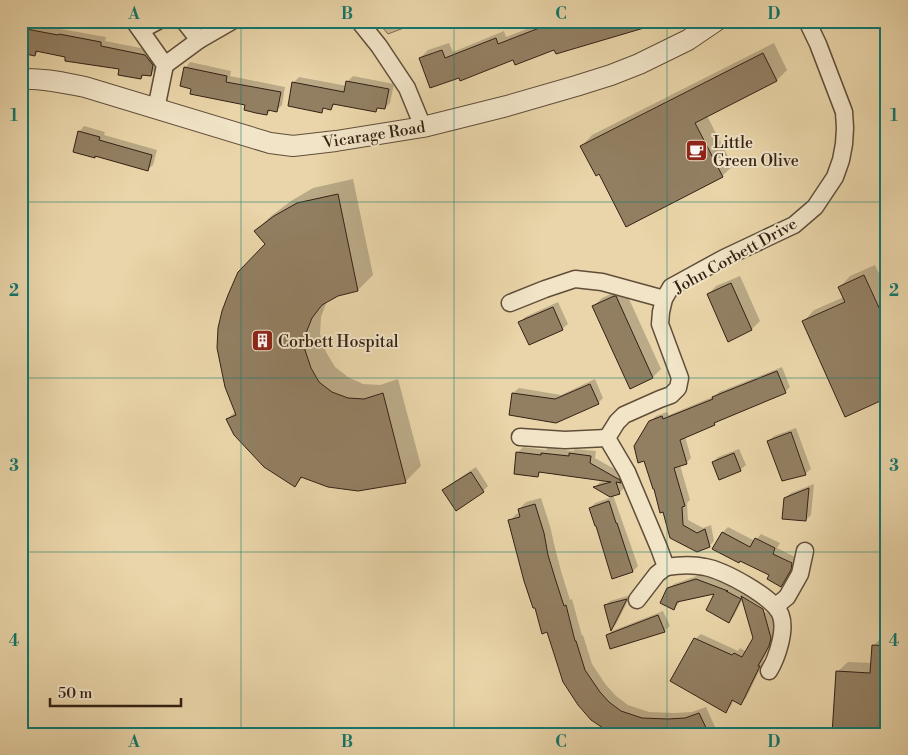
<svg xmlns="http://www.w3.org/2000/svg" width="908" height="755" font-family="'Libre Bodoni',serif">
<rect width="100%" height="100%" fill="#e9d5a9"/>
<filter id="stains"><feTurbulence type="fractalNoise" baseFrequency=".004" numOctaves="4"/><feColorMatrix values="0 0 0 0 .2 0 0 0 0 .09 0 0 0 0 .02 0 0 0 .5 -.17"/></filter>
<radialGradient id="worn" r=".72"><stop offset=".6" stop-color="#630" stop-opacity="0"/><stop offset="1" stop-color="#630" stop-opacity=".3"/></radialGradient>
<path fill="#cab690" stroke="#7f6c52" d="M 377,21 L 422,21 L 388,34 Z"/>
<g fill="#0003" fill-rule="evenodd">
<path d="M 547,21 L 555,48 L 514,58 L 460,76 L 420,58 L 428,50 L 449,43 L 453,52 L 504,31 L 506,37 Z"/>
<path d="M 841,21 L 850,21 L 847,24 Z"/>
<path d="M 21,22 L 106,37 L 105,41 L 151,50 L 157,59 L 155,70 L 150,75 L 145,74 L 141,78 L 120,68 L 67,56 L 39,51 L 35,55 L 21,52 Z"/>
<path d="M 774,43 L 787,70 L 777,80 L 707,116 L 733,166 L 722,176 L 599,172 L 582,146 L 592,135 Z"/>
<path d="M 190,62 L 231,71 L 230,76 L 285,87 L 282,105 L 276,111 L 271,110 L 267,114 L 246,104 L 185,68 Z"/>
<path d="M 887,62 L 887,99 L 886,99 L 885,64 Z"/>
<path d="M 353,76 L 394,84 L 390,103 L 385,108 L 379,107 L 375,111 L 336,103 L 331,108 L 325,107 L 321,111 L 289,105 L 294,82 L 299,77 L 347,86 L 348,81 Z"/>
<path d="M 84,126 L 105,132 L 104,135 L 157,150 L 153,165 L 147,170 L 96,155 L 95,157 L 79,132 Z"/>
<path d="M 21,128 L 23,128 L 23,151 L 21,153 Z"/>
<path d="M 353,179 L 373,275 L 358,290 L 337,294 L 327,301 L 321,317 L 320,334 L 326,352 L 335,367 L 348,377 L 363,384 L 380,385 L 398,379 L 421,466 L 405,482 L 304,476 L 295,485 L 227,419 L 236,411 L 267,244 L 256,231 L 271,216 L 291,201 L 313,188 Z"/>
<path d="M 875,265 L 887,290 L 887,397 L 804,321 L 814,310 L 844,297 L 840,287 L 850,276 Z"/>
<path d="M 740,276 L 760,321 L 752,329 L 708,295 L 716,286 Z"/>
<path d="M 624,288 L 661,369 L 653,377 L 630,387 L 594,306 L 602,298 Z"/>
<path d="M 558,302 L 568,324 L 562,329 L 520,322 L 525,317 Z"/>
<path d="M 782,367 L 790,387 L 785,392 L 718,420 L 714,424 L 685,436 L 691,458 L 686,463 L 680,465 L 690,500 L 687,503 L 688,520 L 703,528 L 711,525 L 714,541 L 709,546 L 671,537 L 650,422 L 656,416 L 667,412 L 669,415 L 715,396 L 719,392 Z"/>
<path d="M 595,379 L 603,398 L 598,403 L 556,422 L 513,393 L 519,388 L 561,395 Z"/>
<path d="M 796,428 L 811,469 L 805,474 L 769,441 L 774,436 Z"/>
<path d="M 523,447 L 546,450 L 548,448 L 573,451 L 575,449 L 596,451 L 595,458 L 625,475 L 625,487 L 620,492 L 613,495 L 638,566 L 633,571 L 590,508 L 595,503 L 612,497 L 595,487 L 600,482 L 607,480 L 542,471 L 537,475 L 518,452 Z"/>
<path d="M 739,449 L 746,465 L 740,470 L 713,462 L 718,457 Z"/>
<path d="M 476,467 L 488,486 L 483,491 L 444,490 L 449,485 Z"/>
<path d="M 814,484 L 811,515 L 806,520 L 785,498 L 791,493 Z"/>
<path d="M 541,498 L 550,526 L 555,548 L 561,571 L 570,600 L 572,599 L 582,636 L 583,635 L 592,664 L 606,685 L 616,696 L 628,705 L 649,712 L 675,713 L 692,712 L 706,707 L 715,727 L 708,733 L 614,734 L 510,521 L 516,514 L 520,513 L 519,509 L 526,502 Z"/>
<path d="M 728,527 L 755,541 L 761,534 L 780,543 L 777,548 L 797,558 L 795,564 L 786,580 L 781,585 L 770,575 L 714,549 L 723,532 Z"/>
<path d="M 702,574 L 732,585 L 731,586 L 768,604 L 776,632 L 774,640 L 763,660 L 764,661 L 746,698 L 740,703 L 734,700 L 731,706 L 725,711 L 695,639 L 701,634 L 738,651 L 740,648 L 747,652 L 754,638 L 743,598 L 734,616 L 729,622 L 717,592 L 680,600 L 679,603 L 674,609 L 668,589 L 674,584 ZM 749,600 L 769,611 L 767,613 L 749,602 Z"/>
<path d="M 631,595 L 616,624 L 612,629 L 605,606 L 610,601 Z"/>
<path d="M 663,611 L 670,626 L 664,631 L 607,636 L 612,631 Z"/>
<path d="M 883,636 L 887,636 L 887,734 L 837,672 L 848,662 L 872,663 L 873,646 Z"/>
</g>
<g fill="#927f62" stroke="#342115">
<path d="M 546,21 L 654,21 L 654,25 L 556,54 L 554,50 L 515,65 L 513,60 L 460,81 L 459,78 L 430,88 L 419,58 L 442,50 L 445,58 L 496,38 L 498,44 L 547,25 Z"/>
<path d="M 21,28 L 58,35 L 59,34 L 101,42 L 101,46 L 145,55 L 153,65 L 151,76 L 142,75 L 141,79 L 118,75 L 119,69 L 65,61 L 65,57 L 36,51 L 35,56 L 21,53 Z"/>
<path d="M 763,53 L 777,81 L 695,123 L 723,177 L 626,227 L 599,174 L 596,176 L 580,146 Z"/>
<path d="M 184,67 L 227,76 L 226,82 L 281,92 L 277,112 L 268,110 L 267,115 L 256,113 L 244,110 L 245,105 L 190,94 L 191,89 L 180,86 Z"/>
<path d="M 346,81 L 389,89 L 385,109 L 377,108 L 376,112 L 333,104 L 331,110 L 323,108 L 322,113 L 288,106 L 292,82 L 344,92 Z"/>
<path d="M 78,131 L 100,137 L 99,140 L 152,155 L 148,171 L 95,156 L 95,158 L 73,152 Z"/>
<path d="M 338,194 L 358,291 L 338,296 L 322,305 L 312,318 L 306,333 L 305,350 L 311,368 L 319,382 L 332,392 L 348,398 L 364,399 L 383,393 L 406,483 L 358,491 L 328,487 L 301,477 L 295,487 L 264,467 L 234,435 L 226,419 L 236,415 L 225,387 L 217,348 L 218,328 L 222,311 L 228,295 L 238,272 L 265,244 L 254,231 L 274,216 L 297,203 Z"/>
<path d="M 864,275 L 887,325 L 887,398 L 845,417 L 802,321 L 845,302 L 838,287 Z"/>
<path d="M 731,283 L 752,330 L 728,342 L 707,294 Z"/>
<path d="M 614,296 L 616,296 L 653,378 L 630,389 L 592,306 Z"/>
<path d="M 553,307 L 563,330 L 529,345 L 518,322 Z"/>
<path d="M 777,371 L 786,393 L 714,423 L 715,425 L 680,440 L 687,464 L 674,468 L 685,506 L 682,507 L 683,525 L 697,533 L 705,529 L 710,547 L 697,552 L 670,538 L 663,512 L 660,513 L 654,489 L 653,489 L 644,461 L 638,463 L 634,446 L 649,421 L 662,416 L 663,419 L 713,399 L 712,397 Z"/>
<path d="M 590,384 L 599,404 L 556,423 L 509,415 L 512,393 L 555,399 Z"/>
<path d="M 791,432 L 806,475 L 782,481 L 767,441 Z"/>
<path d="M 516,452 L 541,455 L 541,453 L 569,456 L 569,453 L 591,456 L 590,463 L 620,480 L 621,483 L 616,482 L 620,494 L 610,497 L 593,487 L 611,482 L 539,472 L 538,477 L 514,474 Z"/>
<path d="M 734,453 L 741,471 L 719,480 L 712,462 Z"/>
<path d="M 471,472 L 484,492 L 456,511 L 442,490 Z"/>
<path d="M 809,488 L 806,521 L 782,519 L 784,498 Z"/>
<path d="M 609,501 L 616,523 L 617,523 L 633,572 L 612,579 L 596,526 L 595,526 L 589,508 Z"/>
<path d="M 535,504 L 544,533 L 548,555 L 555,578 L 564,606 L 566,605 L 575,641 L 576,641 L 585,670 L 600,692 L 609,702 L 621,711 L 642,718 L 668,719 L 685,718 L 699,713 L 709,734 L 612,734 L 591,720 L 578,705 L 563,682 L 547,632 L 542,634 L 535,608 L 533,608 L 524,581 L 508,520 L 520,517 L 518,509 Z"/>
<path d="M 722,532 L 750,547 L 755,538 L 775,548 L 773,554 L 792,563 L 791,570 L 781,587 L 767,579 L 769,575 L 740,561 L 739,563 L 712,549 Z"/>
<path d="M 696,579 L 728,591 L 726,591 L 741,599 L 729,623 L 706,610 L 714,594 L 677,602 L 674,610 L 660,603 L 667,588 Z"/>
<path d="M 741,596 L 763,609 L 771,638 L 769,646 L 758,666 L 760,666 L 741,705 L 732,700 L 726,713 L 670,681 L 694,638 L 732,655 L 734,653 L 742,657 L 753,638 Z"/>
<path d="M 627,599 L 611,631 L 604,605 Z"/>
<path d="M 658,615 L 665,632 L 610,649 L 606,635 Z"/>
<path d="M 872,645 L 887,646 L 887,734 L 832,734 L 836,671 L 870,673 Z"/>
</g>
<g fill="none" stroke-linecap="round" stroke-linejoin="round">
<defs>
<g id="minor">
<path d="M 134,21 L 165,65 L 156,109"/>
<path d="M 184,21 L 199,40"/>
<path d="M 359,21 L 379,46 L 407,88 L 423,127"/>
<path d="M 141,30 L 158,21"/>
<path d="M 165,65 L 199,40 L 232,21"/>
<path d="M 510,303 L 545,289 L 575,279 L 602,282 L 664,299"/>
<path d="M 520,437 L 565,440 L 607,438"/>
<path d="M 666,567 C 679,565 692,564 705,567 C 723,570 776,598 781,616 C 786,631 777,658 769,671"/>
<path d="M 637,600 L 657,574 L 666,567 L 659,548 L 627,472 L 607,438 L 617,422 L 624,415 L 660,399 L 671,395 L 678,388 L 680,378 L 660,324 L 661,312 L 664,299 L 671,287 L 724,258 L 794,225 L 815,207 L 835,177 L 841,160 L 844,144 L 845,128 L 844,112 L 818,44 L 807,21"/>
<path d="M 776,606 L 787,597 L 800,574 L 805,551"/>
</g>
<path id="tertiary" d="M 21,79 C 43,78 64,83 85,87 L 270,143 L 293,146 L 336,141 L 423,127 L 507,106 L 576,86 L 611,75 L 639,64 L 688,40 L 716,21"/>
</defs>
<use href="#minor" stroke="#614e3a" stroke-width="19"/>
<use href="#tertiary" stroke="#614e3a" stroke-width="22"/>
<use href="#minor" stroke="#f1e4c7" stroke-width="16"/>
<use href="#tertiary" stroke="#f1e4c7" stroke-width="20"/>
</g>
<path fill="none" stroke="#0f766e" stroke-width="1" stroke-opacity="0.55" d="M 241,21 L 241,734M 454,21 L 454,734M 667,21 L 667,734M 21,202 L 887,202M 21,378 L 887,378M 21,552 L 887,552"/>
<defs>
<symbol id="cafe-square" viewBox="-11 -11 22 22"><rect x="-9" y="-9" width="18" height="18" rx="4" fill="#8f2418" stroke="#f1e4c7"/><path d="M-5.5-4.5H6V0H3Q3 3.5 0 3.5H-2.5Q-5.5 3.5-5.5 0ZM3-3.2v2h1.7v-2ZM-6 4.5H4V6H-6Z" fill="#fff"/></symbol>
<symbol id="building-square" viewBox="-11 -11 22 22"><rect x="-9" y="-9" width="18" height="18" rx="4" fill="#8f2418" stroke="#f1e4c7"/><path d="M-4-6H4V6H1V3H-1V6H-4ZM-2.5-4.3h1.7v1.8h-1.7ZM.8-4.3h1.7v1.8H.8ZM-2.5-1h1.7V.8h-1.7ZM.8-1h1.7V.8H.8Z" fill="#fff"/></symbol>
</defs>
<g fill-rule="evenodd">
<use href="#cafe-square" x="684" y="138" width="25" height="25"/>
<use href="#building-square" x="250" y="328" width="25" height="25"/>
</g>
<g text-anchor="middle" stroke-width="4" stroke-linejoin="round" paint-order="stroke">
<g font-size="16" fill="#342115" stroke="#f1e4c7">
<text transform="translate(374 134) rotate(-9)" y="6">Vicarage Road</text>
<text transform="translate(735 255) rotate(-29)" y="6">John Corbett Drive</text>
</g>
<g font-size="16" fill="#342115" stroke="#f1e4c7" text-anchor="start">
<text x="713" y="148">Little<tspan x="713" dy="18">Green Olive</tspan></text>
<text x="278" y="347">Corbett Hospital</text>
</g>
</g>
<rect width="908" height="755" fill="none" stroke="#e9d5a9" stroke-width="55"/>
<path d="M50 698v8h131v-8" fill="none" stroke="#342115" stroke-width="2.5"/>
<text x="58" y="698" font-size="15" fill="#342115" stroke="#f1e4c7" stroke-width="4" paint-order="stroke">50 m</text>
<rect x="28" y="28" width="852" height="700" fill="none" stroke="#0f766e" stroke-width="2"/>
<g font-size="16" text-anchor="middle" font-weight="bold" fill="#0f766e">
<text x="134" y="19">A</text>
<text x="347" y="19">B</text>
<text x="561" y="19">C</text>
<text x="774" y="19">D</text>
<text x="14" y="121">1</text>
<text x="894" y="121">1</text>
<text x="14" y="296">2</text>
<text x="894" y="296">2</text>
<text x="14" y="471">3</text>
<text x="894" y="471">3</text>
<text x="14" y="646">4</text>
<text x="894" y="646">4</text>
<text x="134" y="747">A</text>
<text x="347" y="747">B</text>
<text x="561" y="747">C</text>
<text x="774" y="747">D</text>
</g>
<rect width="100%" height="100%" filter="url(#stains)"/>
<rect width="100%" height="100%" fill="url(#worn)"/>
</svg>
